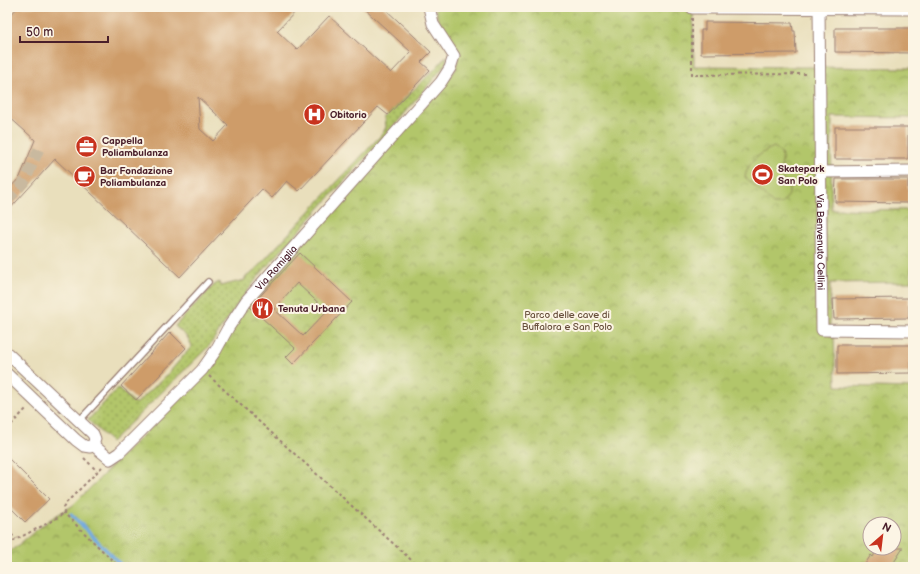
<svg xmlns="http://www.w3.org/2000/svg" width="920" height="574" font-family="'Balsamiq Sans',sans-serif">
<defs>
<pattern id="grass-dots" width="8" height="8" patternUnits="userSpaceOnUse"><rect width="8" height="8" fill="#b2c66a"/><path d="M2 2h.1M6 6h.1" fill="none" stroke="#93a057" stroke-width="1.8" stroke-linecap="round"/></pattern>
<pattern id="park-crowns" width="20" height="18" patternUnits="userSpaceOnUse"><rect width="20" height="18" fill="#b2c66a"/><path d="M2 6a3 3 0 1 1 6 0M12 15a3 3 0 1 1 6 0" fill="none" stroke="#93a057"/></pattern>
</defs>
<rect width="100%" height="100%" fill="#fcf5e5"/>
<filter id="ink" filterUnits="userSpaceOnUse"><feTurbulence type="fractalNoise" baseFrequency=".025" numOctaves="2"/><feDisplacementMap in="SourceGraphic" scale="8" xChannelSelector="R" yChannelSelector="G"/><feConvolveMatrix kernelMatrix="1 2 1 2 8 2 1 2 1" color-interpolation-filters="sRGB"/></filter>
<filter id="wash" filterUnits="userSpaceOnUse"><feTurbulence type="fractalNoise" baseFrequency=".012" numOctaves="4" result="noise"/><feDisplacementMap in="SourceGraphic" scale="16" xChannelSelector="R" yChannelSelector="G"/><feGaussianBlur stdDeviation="0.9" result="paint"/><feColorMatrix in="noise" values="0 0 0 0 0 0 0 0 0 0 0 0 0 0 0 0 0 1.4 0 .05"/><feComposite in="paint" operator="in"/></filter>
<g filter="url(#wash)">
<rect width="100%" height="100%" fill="#e9dfbc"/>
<path fill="url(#grass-dots)" stroke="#7e724a" d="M 446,56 L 447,60 L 445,65 L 395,125 L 262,272 L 239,302 L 209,346 L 111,442 L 88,420 L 118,388 L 136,404 L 166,376 L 192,346 L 188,338 L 175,326 L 214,285 L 219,282 L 220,286 L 245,280 L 245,277 L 251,274 L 383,133 L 386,127 L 385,118 L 437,67 Z"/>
<path fill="url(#park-crowns)" stroke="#7e724a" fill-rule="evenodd" d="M 435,7 L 693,7 L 694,66 L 913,68 L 912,118 L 832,117 L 831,209 L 912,210 L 911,282 L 830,283 L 830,330 L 831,337 L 834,337 L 836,386 L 911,388 L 911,406 L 913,406 L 913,567 L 7,567 L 7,554 L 49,520 L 72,506 L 205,373 L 247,303 L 444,85 L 456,69 L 459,52 L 438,20 ZM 870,524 L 894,524 L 894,548 L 870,548 Z"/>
<path fill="#b2c66a" stroke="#7e724a" d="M 774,147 C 785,154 783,161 779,172 L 789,189 L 789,195 L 781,204 L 773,204 L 745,177 C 747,163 761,152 774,147 Z"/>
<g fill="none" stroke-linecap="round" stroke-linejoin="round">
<path stroke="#74abe2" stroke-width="3.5" d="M 71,514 L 123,567"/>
</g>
<g id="blocks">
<g fill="#ce9c69" fill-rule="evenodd">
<path d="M 18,7 L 300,7 L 277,31 L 297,50 L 329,16 L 391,73 L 411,52 L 362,7 L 383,7 L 431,52 L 421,62 L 430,70 L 388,115 L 378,107 L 299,191 L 287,181 L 272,198 L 262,189 L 180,277 L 55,159 L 7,212 L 7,191 L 20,177 L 35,140 L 7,115 L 7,19 ZM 198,97 L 228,125 L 213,141 L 200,129 Z"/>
<path d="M 705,22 L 792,23 L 793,31 L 795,31 L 796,53 L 701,54 L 701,30 L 705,30 Z"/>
<path d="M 835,28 L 912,28 L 912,53 L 835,52 Z"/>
<rect x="835" y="127" width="73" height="32"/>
<path d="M 836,179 L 908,179 L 908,203 L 835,202 Z"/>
<path d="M 300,253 L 352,302 L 293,364 L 286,357 L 295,348 L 250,307 ZM 297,283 L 327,311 L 303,336 L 274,309 Z"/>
<path d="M 909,298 L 909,318 L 834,319 L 833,299 Z"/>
<path d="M 170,332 L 186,348 L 136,400 L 121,386 Z"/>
<path d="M 837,345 L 911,345 L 911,373 L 837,374 Z"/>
<path d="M 7,457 L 49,499 L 25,522 L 7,504 Z"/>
<path d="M 878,548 L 903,548 L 891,567 L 863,567 L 871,555 L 873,557 Z"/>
</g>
</g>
</g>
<g filter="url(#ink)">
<use href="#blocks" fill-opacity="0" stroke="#9a7f74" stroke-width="1"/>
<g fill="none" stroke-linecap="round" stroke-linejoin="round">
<path stroke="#c9b99f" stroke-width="11" stroke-dasharray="11 5.5" stroke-linecap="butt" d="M 7,200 L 25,181 L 39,149 L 39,144"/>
<defs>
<path id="lane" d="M 79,421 L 208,282"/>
<g id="street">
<path id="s1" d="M 819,7 L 822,330 L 913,331"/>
<path d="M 692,8 L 913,9"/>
<path d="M 820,172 L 913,171"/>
<path d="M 7,353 L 93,434 L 95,439 L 93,445"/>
<path d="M 7,374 L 76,440 L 84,446 L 90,447 L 93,445"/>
<path id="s2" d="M 93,445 L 110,459 L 119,453 L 202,370 L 216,350 L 228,328 L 246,301 L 441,82 L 450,68 L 454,56 L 433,24 L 429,7"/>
</g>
</defs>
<use href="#lane" stroke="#9a7f74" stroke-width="8"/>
<use href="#street" stroke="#9a7f74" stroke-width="13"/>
<g stroke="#9a7f74" stroke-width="2" stroke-dasharray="3 3" stroke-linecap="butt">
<path d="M 692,18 L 692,75 L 809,74"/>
<path d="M 912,160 L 913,26"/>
<path d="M 7,187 L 9,189"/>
<path d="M 911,320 L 912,182"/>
<path d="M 209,376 L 419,567"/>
<path d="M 7,429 L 27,408"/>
<path d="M 84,458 L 97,471"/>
<path d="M 102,467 L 66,503 L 63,508 L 64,513 L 119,567"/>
<path d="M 7,530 L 16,539"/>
<path d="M 7,544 L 52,521 L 64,513"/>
</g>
<use href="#lane" stroke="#fff" stroke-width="5.5"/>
<use href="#street" stroke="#fff" stroke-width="11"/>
</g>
</g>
<defs>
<symbol id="hospital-disc" viewBox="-11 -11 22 22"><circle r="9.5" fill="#c8321e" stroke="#fcf5e5"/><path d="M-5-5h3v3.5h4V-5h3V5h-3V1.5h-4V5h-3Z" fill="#fff"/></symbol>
<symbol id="office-disc" viewBox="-11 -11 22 22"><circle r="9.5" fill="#c8321e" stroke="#fcf5e5"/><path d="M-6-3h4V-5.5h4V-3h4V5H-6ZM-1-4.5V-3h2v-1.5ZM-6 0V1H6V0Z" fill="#fff"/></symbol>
<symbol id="stadium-disc" viewBox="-11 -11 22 22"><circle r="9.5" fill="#c8321e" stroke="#fcf5e5"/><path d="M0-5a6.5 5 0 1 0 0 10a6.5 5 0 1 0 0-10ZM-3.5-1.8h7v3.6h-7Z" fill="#fff"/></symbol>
<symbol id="cafe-disc" viewBox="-11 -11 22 22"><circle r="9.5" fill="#c8321e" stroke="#fcf5e5"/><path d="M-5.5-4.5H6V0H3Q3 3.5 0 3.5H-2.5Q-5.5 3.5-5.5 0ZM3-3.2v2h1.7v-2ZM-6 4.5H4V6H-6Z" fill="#fff"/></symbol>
<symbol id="restaurant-disc" viewBox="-11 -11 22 22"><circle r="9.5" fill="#c8321e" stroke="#fcf5e5"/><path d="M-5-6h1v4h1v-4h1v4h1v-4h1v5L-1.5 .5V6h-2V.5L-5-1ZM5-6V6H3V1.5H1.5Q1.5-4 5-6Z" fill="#fff"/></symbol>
</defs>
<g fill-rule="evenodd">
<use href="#hospital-disc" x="302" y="102" width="25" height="25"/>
<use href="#office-disc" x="74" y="134" width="25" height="25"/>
<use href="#stadium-disc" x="750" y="162" width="25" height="25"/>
<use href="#cafe-disc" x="72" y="164" width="25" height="25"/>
<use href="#restaurant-disc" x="250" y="296" width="25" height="25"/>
</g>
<g text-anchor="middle" stroke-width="4" stroke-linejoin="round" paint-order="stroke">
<g font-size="10" font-weight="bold" fill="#4a1f2b" stroke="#fcf5e5" text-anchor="start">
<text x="330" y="118">Obitorio</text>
<text x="102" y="144">Cappella<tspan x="102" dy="12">Poliambulanza</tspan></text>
<text x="778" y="172">Skatepark<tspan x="778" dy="12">San Polo</tspan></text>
<text x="100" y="174">Bar Fondazione<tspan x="100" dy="12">Poliambulanza</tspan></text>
<text x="278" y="312">Tenuta Urbana</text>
</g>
<g font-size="10" fill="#4a1f2b" stroke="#fcf5e5">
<text dy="4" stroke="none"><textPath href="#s1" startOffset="235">Via Benvenuto Cellini</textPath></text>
<text dy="4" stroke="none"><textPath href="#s2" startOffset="277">Via Romiglia</textPath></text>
</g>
<g font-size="10" fill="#69513e" stroke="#fcf5e5">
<text x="567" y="318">Parco delle cave di<tspan x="567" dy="12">Buffalora e San Polo</tspan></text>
</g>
</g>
<rect width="920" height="574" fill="none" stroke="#fcf5e5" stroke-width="24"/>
<g transform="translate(882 536) rotate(28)"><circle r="19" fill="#fcf5e5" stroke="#b59f9b"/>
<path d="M0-3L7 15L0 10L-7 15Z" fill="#c8321e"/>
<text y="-6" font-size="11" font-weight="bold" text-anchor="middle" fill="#4a1f2b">N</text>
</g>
<path d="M20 36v6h88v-6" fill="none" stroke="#4a1f2b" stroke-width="2"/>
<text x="26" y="36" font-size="12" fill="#4a1f2b" stroke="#fcf5e5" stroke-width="3" paint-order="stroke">50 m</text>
</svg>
